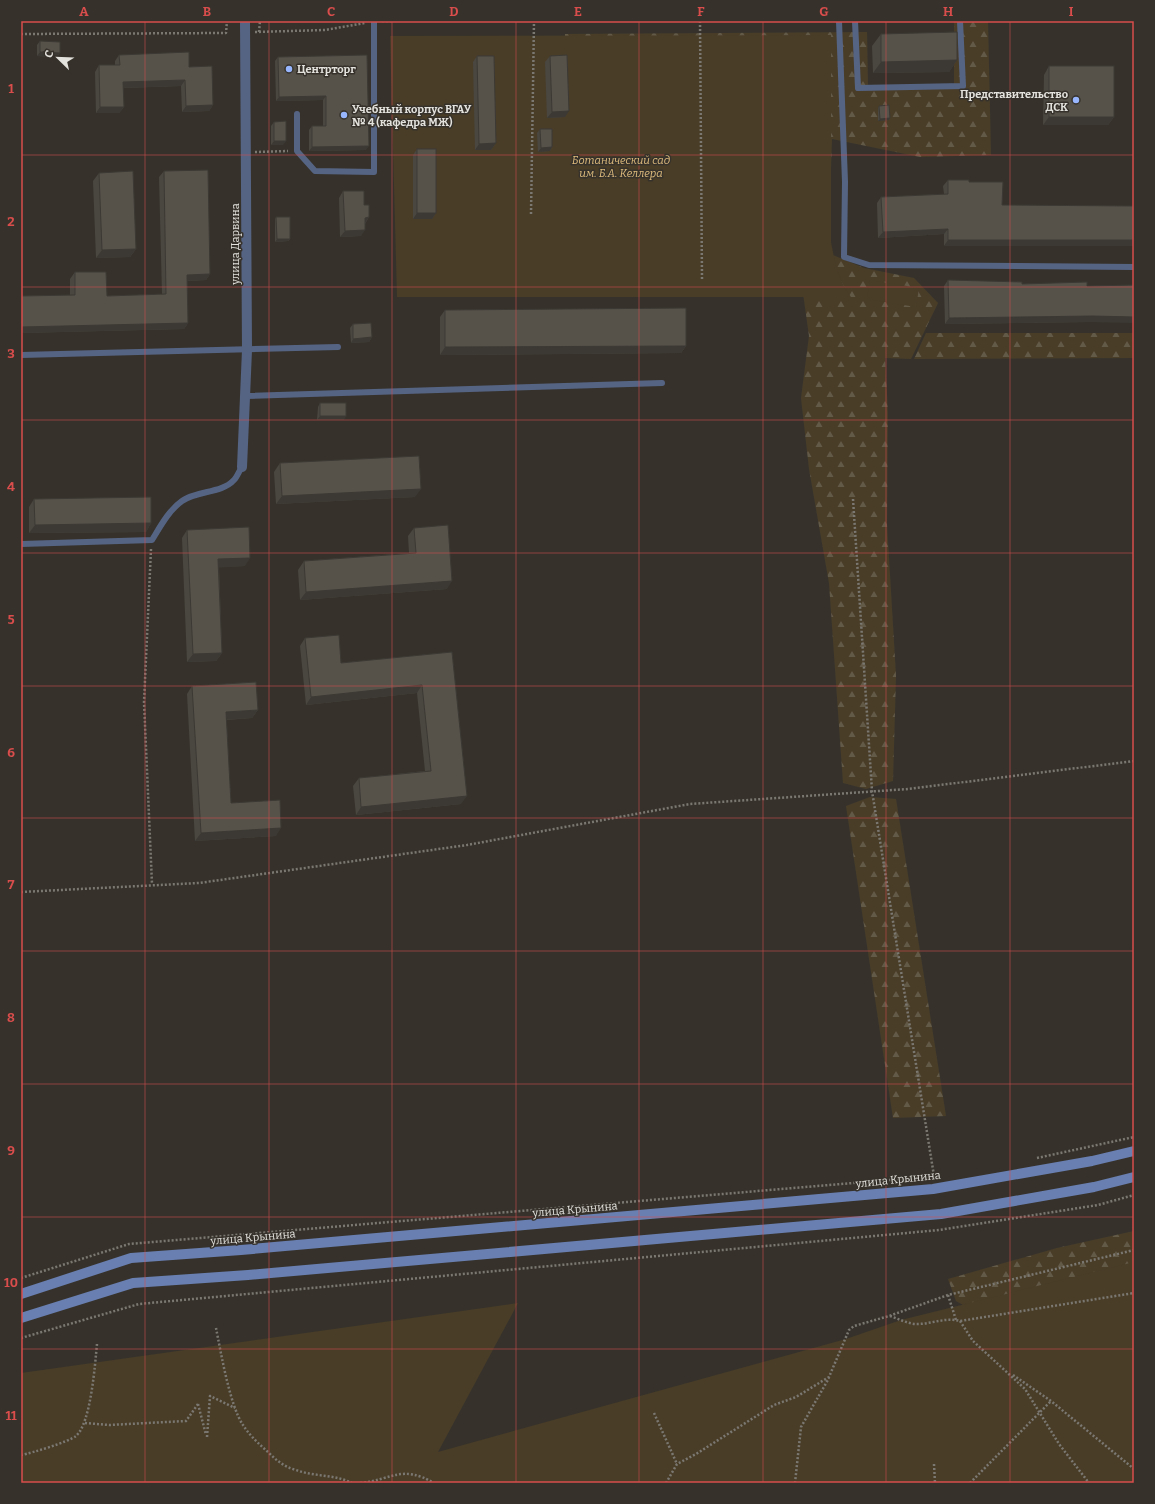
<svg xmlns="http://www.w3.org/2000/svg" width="1155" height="1504" font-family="Bitter,serif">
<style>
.forest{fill:url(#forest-firs)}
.garden{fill:#493d28}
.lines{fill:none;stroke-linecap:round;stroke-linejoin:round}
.path{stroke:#7b7872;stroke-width:2.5;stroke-dasharray:2 2;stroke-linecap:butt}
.lane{stroke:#566484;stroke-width:6}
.street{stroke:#566484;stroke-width:10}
.secondary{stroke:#697fb1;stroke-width:10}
.wall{fill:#4a4740}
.shaded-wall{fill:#3c3934}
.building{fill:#56524a;stroke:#3c3934}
.grid{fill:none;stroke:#d94d4c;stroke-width:1;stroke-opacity:0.55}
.poi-dot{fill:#97b6fd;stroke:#36322b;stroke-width:1.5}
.labels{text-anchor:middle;stroke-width:3;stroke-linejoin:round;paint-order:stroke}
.poi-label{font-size:11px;font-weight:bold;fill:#e4e2dd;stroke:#36322b;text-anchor:start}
.park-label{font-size:11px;font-style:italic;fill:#dfbc7d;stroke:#36322b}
.street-label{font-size:11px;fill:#e4e2dd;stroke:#36322b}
.neatline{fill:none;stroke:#d94d4c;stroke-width:1.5}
.grid-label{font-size:13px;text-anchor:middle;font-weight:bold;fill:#d94d4c}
</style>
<defs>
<pattern id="forest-firs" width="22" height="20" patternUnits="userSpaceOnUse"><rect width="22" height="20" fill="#493d28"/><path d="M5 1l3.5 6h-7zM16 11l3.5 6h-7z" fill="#635947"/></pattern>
</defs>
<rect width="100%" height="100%" fill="#36322b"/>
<g class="forest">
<path d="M988,21L991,155L920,157L832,139L828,253L864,268L914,278L938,303L911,359L885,358L888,413L887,524L896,676L893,781L866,789L843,783L829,583L809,469L801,398L809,336L803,293L564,66L565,34L867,32L868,85L954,86V22Z"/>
<path d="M926,333H1134V358L914,359Z"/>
<path d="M870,797L896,799L946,1116L893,1118L846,806Z"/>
<path d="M1134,1231V1283L984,1317L956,1301L948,1279L1057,1248Z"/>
</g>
<g class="garden">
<path d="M831,35V242C835,263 838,280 851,297H397L390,36Z"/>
<path d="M870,280L919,288L916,307L867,299Z"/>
<path d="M1134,1262V1483H21V1373L518,1303L438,1452L846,1339L901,1320Z"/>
</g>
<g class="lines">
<g class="path">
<path d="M382,21H392"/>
<path d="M700,21L702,280"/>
<path d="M255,32L325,30L365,23"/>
<path d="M259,32L260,21"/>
<path d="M21,34L226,33L227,21"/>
<path d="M255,152L288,151"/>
<path d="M531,214L534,21"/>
<path d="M853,499L872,791L934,1176"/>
<path d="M151,549L144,702L152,884"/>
<path d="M21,892L199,883L467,845L690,804L908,789L1134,761"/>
<path d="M1037,1158L1134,1137"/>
<path d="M21,1278L129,1244L936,1176"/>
<path d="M948,1295L956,1320"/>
<path d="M890,1316C899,1319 908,1324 917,1324C932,1324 945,1317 960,1321L1134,1293"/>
<path d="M960,1321L973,1341L1025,1389L1059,1444L1089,1483"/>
<path d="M216,1328C221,1353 230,1406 243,1425C250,1436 259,1444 268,1452C276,1460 284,1467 296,1470C315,1477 334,1474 352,1483"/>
<path d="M21,1338L139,1304L939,1230L1098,1205L1134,1195"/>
<path d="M1013,1375L1051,1401L1134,1469"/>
<path d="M198,1404L206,1435"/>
<path d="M654,1413L677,1464"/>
<path d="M85,1423L109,1425L186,1421L198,1404"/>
<path d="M207,1437L210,1396L235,1408"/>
<path d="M21,1455C32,1453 68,1442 76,1436C91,1423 95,1364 97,1344"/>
<path d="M934,1464L935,1483"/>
<path d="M360,1483C392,1480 401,1464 434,1483"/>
<path d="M666,1483L677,1464L696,1454L774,1405L796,1397L829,1377L849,1330L854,1326L889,1316L948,1295L1134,1250"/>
<path d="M795,1483L801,1427L829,1378"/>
<path d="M970,1483L1051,1401"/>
</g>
<g class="lane">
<path d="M839,21L845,182L844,257L869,265L1134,267"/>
<path d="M855,21L858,88L963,86L960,21"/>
<path d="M297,114V151L315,171L374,172V21"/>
<path d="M21,355L338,347"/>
<path d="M245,396L662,383"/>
<path d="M21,544L152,540C160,527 169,510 182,501C197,490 221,494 234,480C237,477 239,471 242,467"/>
</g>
<path class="street" d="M242,467L247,350L245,21"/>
<g class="secondary">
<path d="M21,1294L131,1258L241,1250L933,1189L1092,1161L1134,1151"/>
<path d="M21,1318L133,1283L248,1275L941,1214L1094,1187L1134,1177"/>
</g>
</g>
<g class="wall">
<path d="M881,34L957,60L949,72L873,73L872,46Z"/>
<path d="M40,41L60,53L57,57L37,56V45Z"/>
<path d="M119,55L189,67L213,105L209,111L182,112L181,86L123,88L124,107L119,113H96L95,72L99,65H115V61Z"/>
<path d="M367,55L366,150L309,151V130L312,126H323V100L276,101L275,61L278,57Z"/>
<path d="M477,56L496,143L491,150H475L473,62Z"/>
<path d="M550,56L565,117L547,118L545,62Z"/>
<path d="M1049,66L1114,117L1108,125H1043L1044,75Z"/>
<path d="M879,106L890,118L889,120L878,121V108Z"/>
<path d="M274,122L283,145H271V126Z"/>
<path d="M540,129L552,147L550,151L538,152L537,133Z"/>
<path d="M417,149L436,213L432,219H413V155Z"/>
<path d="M164,171L210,274L206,280L187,281L188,323L184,329L21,333V296L70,295V279L75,272L107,296L162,294L159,177Z"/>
<path d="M99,173L136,249L130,257L96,258L93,181Z"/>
<path d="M948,180L969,182H1003L944,246V234L878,238L877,203L881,197L944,194L943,186Z"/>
<path d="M343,191L364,205L369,217L365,224L361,236L340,237L339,198Z"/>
<path d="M276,217L290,239L288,241L275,242V219Z"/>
<path d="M948,280L1022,284L1089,322L945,324L944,286Z"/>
<path d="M445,310L686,346L681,353L440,355V317Z"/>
<path d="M353,324L372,337L369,342L351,343L350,328Z"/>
<path d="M320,403L344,420H317L318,407Z"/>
<path d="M280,463L415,497L276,504L274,472Z"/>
<path d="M34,499L151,523L146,532L29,533V507Z"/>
<path d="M414,528L447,589L300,600L298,570L304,561L409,553L408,536Z"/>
<path d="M187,530L245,566L219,567L222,653L216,661L187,662L182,538Z"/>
<path d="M305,638L341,663L452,652L461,804L356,815L353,786L359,778L425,771L417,693L306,705L300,646Z"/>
<path d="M192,686L258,710L252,718L226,720L231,803L276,836L195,841L187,694Z"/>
</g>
<g class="shaded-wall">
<path d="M40,52L60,53L57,57L37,56Z"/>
<path d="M957,60L949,72L873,73L881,62Z"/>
<path d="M185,80L181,86L119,88L123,82Z"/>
<path d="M326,96L323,100L276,101L279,97Z"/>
<path d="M213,105L209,111L182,112L186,106Z"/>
<path d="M100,107H124L119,113H96Z"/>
<path d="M569,111L565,117L547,118L552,112Z"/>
<path d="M1049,117H1114L1108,125H1043Z"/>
<path d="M890,118L889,120L878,121L880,119Z"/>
<path d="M274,141H286L283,145H271Z"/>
<path d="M496,143L491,150H475L479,144Z"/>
<path d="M369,146L366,150L309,151L312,147Z"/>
<path d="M552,147L550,151L538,152L541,148Z"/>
<path d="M417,213H436L432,219H413Z"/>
<path d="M369,217L365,223L360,224L365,218Z"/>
<path d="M948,229L944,234L878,238L883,232Z"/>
<path d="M365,230L361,236L340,237L345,231Z"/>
<path d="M277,239H290L288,241L275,242Z"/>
<path d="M948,240H1134V246H944Z"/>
<path d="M136,249L130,257L96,258L102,250Z"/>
<path d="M210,274L206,280L183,281L187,275Z"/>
<path d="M1093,316L1134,317V323L1089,322L945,324L949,318Z"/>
<path d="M188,323L184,329L21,333V327Z"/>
<path d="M372,337L369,342L351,343L353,339Z"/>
<path d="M686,346L681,353L440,355L445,347Z"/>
<path d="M320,416H346L344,420H317Z"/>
<path d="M421,489L415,497L276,504L282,496Z"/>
<path d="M151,523L146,532L29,533L35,525Z"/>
<path d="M250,558L245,566L213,568L218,559Z"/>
<path d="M452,581L447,589L300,600L306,592Z"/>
<path d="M222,653L216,661L187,662L193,654Z"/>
<path d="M422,685L417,693L306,705L311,697Z"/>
<path d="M258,710L252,718L220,720L226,712Z"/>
<path d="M467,796L461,804L356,815L361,807Z"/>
<path d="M281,828L276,836L195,841L201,833Z"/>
</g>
<g class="building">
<path d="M957,32V60L881,62V34Z"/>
<path d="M40,41L60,42V53L40,52Z"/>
<path d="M189,52V67L212,66L213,105L186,106L185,80L123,82L124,107H100L99,65H120L119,55Z"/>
<path d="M367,55L369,146L312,147V126H326V96L279,97L278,57Z"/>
<path d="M567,55L569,111L552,112L550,56Z"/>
<path d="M477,56H494L496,143L479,144Z"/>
<rect x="1049" y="66" width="65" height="51"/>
<path d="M889,105L890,118L880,119L879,106Z"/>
<path d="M286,121V141H274V122Z"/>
<path d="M540,129H552V147L541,148Z"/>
<rect x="417" y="149" width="19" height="64"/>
<path d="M208,170L210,274L187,275L188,323L21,327V296L75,295V272H106L107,296L166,294L164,171Z"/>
<path d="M133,171L136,249L102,250L99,173Z"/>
<path d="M948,180H969V182H1003L1002,205L1134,206V240H948V229L883,232L881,197L948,194Z"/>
<path d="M343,191H364V205H369V217L365,218V230L345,231Z"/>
<path d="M276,217H290V239H277Z"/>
<path d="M948,280L1022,282V284L1087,282V286L1134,285V317L1093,316L949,318Z"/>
<path d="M686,308V346L445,347V310Z"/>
<path d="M371,323L372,337L353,339V324Z"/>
<rect x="320" y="403" width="26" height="13"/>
<path d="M419,456L421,489L282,496L280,463Z"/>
<path d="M151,497V523L35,525L34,499Z"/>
<path d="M448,525L452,581L306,592L304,561L416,553L414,528Z"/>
<path d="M249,527L250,558L218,559L222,653L193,654L187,530Z"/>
<path d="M339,635L341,663L452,652L467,796L361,807L359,778L431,771L422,685L311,697L305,638Z"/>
<path d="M256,682L258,710L226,712L231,803L280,800L281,828L201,833L192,686Z"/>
</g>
<path class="grid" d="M145,21V1483M269,21V1483M392,21V1483M516,21V1483M639,21V1483M763,21V1483M886,21V1483M1010,21V1483M21,155H1134M21,287H1134M21,420H1134M21,553H1134M21,686H1134M21,818H1134M21,951H1134M21,1084H1134M21,1217H1134M21,1349H1134"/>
<g class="poi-dot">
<circle cx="289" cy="69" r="4"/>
<circle cx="1076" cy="100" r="4"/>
<circle cx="344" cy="115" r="4"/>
</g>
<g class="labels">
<g class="poi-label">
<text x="297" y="73">Центрторг</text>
<text x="1068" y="98" text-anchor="end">Представительство<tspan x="1068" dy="13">ДСК</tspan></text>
<text x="352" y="113">Учебный корпус ВГАУ<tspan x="352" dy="13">№ 4 (кафедра МЖ)</tspan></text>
</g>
<g class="park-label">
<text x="621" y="164">Ботанический сад<tspan x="621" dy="13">им. Б.А. Келлера</tspan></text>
</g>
<g class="street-label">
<text transform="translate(235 244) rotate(-90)" y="4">улица Дарвина</text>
<text transform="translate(898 1179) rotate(-6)" y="4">улица Крынина</text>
<text transform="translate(575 1209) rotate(-5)" y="4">улица Крынина</text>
<text transform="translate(253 1237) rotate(-5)" y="4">улица Крынина</text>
</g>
</g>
<rect width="1155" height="1504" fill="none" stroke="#36322b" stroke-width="44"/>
<g transform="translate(58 58) rotate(293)" stroke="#36322b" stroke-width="3" paint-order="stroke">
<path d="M0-3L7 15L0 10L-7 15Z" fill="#e4e2dd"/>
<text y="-6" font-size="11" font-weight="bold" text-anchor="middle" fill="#e4e2dd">С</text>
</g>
<rect x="22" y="22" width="1111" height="1460" class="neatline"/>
<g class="grid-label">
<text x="84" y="16">A</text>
<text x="207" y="16">B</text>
<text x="331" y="16">C</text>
<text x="454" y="16">D</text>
<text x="578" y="16">E</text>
<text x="701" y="16">F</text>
<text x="824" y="16">G</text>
<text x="948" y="16">H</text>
<text x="1071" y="16">I</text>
<text x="11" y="93">1</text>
<text x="11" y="226">2</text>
<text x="11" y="358">3</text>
<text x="11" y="491">4</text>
<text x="11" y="624">5</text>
<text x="11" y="757">6</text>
<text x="11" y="889">7</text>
<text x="11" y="1022">8</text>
<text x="11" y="1155">9</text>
<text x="11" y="1287">10</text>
<text x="11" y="1420">11</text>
</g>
</svg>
